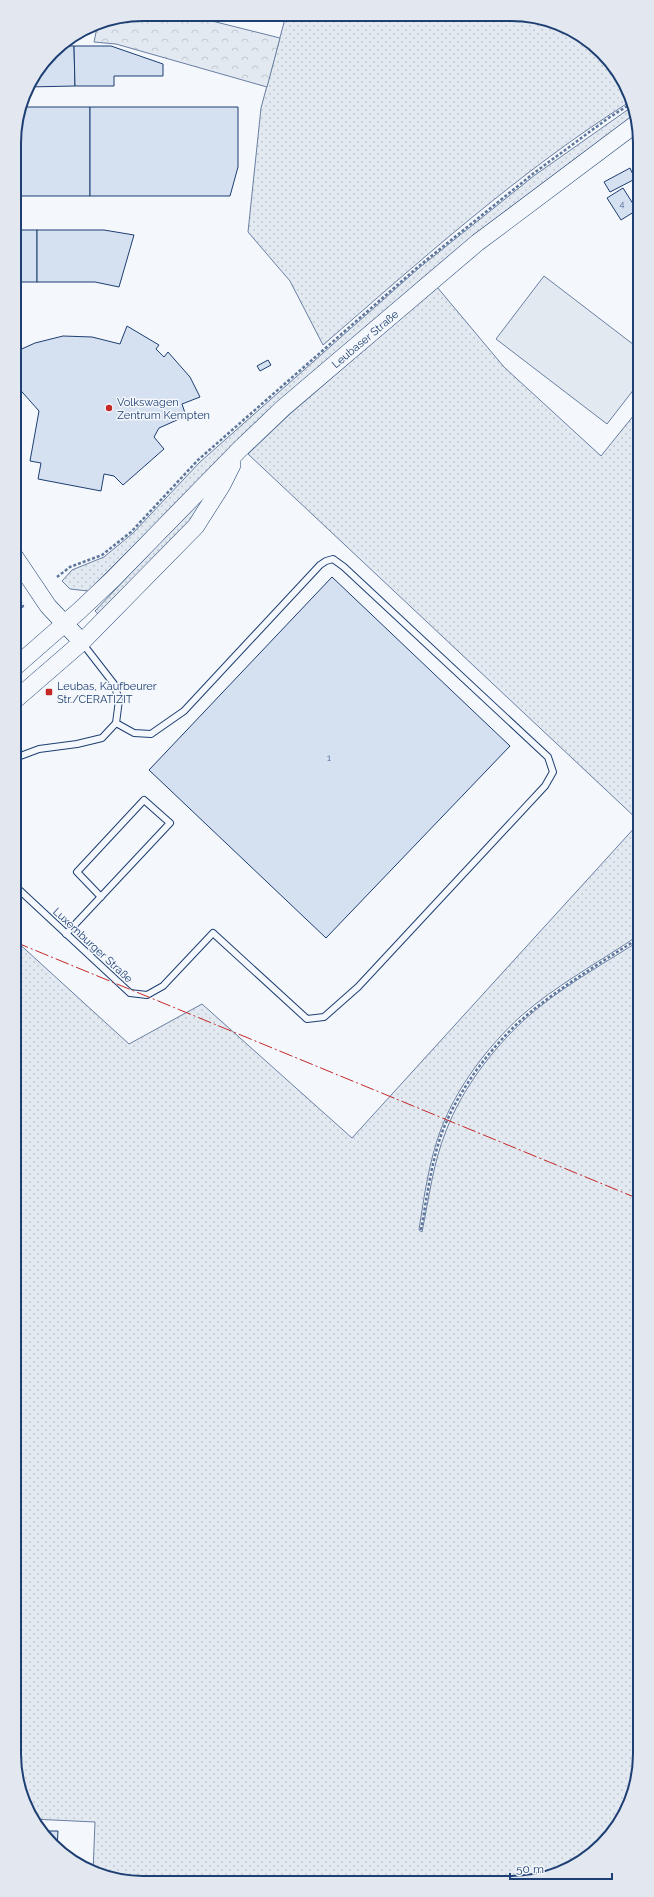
<svg xmlns="http://www.w3.org/2000/svg" width="654" height="1897" font-family="Raleway,sans-serif">
<style>
.grass{fill:url(#grass-dots);stroke:#687fa3}
.park{fill:url(#park-crowns);stroke:#687fa3}
.pitch{fill:#e3e9f0;stroke:#687fa3}
.building{fill:#d5e0f0;stroke:#1d3f73}
.lines{fill:none;stroke-linecap:round;stroke-linejoin:round}
.lane-casing{stroke:#1d3f73;stroke-width:8}
.secondary-casing{stroke:#1d3f73;stroke-width:18}
.path{stroke:#5e769c;stroke-width:2.5;stroke-dasharray:3 2;stroke-linecap:butt}
.lane{stroke:#f4f7fb;stroke-width:6}
.secondary{stroke:#f4f7fb;stroke-width:17}
.power{stroke:#c62828;stroke-width:1;stroke-dasharray:14 3 2 3;stroke-linecap:butt}
.poi-dot{fill:#c62828;stroke:#f4f7fb;stroke-width:1.5}
.labels{text-anchor:middle;stroke-width:3;stroke-linejoin:round;paint-order:stroke}
.number-label{font-size:9px;fill:#4b6792}
.street-label{font-size:11px;fill:#1d3f73;stroke:#f4f7fb}
.poi-label{font-size:11px;fill:#1d3f73;stroke:#f4f7fb;text-anchor:start}
.rim{fill:none;stroke:#1d3f73;stroke-width:2}
</style>
<defs>
<pattern id="grass-dots" width="8" height="8" patternUnits="userSpaceOnUse"><rect width="8" height="8" fill="#e3e9f0"/><path d="M2 2h.1M6 6h.1" fill="none" stroke="#c2c9d1" stroke-width="1.8" stroke-linecap="round"/></pattern>
<pattern id="park-crowns" width="20" height="18" patternUnits="userSpaceOnUse"><rect width="20" height="18" fill="#e3e9f0"/><path d="M2 6a3 3 0 1 1 6 0M12 15a3 3 0 1 1 6 0" fill="none" stroke="#c2c9d1"/></pattern>
</defs>
<rect width="100%" height="100%" fill="#f4f7fb"/>
<g class="grass">
<path d="M286,15L536,17L575,31L602,52L623,79L631,101C521,170 420,261 323,345L290,281L248,232L261,108Z"/>
<path d="M633,106L636,115L575,159L472,238L231,448L88,591L70,589L62,581L72,570L104,557L133,533L200,462L419,268L535,175Z"/>
<path d="M437,287L504,367L601,456L638,410V820L248,454L290,414Z"/>
<path d="M210,490L194,523L101,617L95,611Z"/>
<path d="M638,824L639,935C601,961 555,986 521,1016C488,1046 457,1087 441,1129C429,1161 424,1197 419,1230L422,1232C429,1198 433,1163 446,1131C462,1089 491,1051 524,1020C558,989 600,966 639,941L640,1762L630,1803L608,1839L575,1866L536,1880L118,1881L93,1872L95,1822L32,1819L17,1779L15,940L129,1044L202,1004L352,1138Z"/>
</g>
<path class="park" d="M143,14H184L280,38L267,87L116,44L94,42L98,23Z"/>
<path class="pitch" d="M544,276L638,348V384L607,424L496,339Z"/>
<g class="building">
<path d="M59,46H74L75,86L27,87Z"/>
<path d="M74,46H111L163,64V76H114V86H75Z"/>
<path d="M22,107H90V196H14V135Z"/>
<path d="M90,107H238V167L230,196H90Z"/>
<path d="M630,168L635,179L610,192L604,182Z"/>
<path d="M623,188L637,210L621,220L607,198Z"/>
<rect x="14" y="230" width="23" height="52"/>
<path d="M37,230H104L134,235L119,287L95,282H37Z"/>
<path d="M127,326L159,345L156,349L164,357L168,352L190,377L200,397L182,404L186,416L159,428L154,437L164,449L123,485L114,476L104,474L101,491L38,479L41,463L30,461L39,411L15,384V352L35,343L63,336L92,337L120,344Z"/>
<path d="M268,360L271,365L260,371L257,366Z"/>
<path d="M332,577L510,746L326,938L149,770Z"/>
<path d="M41,1831H58L57,1849L52,1845Z"/>
</g>
<g class="lines">
<defs>
<g id="lane">
<path d="M15,758L39,749L77,744L102,738L116,723L119,700L114,684L83,644"/>
<path d="M15,886L130,993L147,995L163,986L213,933L307,1019L324,1017L358,987L545,786L553,772L548,757L344,567L333,559L326,561L320,565L184,711L151,734L134,733L116,723"/>
<path d="M66,934L170,823L144,800L77,872L101,897"/>
</g>
<g id="secondary">
<path d="M15,557L48,606L82,642"/>
<path d="M15,667L79,611L113,579L240,449L283,408L477,243L637,123"/>
<path d="M15,700L82,642L196,526L222,485L232,465"/>
</g>
</defs>
<use href="#lane" class="lane-casing"/>
<use href="#secondary" class="secondary-casing"/>
<g class="path">
<path d="M57,577L70,567L102,555L131,532L198,460L419,266L534,173L607,119L632,103"/>
<path d="M15,592L23,606L15,616"/>
<path d="M421,1230C427,1197 431,1162 443,1130C461,1084 499,1036 538,1006C570,981 605,960 639,938"/>
</g>
<use href="#lane" class="lane"/>
<use href="#secondary" class="secondary"/>
<path class="power" d="M15,942L639,1199"/>
</g>
<g class="poi-dot">
<circle cx="109" cy="408" r="4"/>
<rect x="45" y="688" width="8" height="8" rx="2"/>
</g>
<g class="labels">
<g class="number-label">
<text x="622" y="207">4</text>
<text x="329" y="761">1</text>
</g>
<g class="street-label">
<text transform="translate(365 339) rotate(-40)" y="4">Leubaser Straße</text>
<text transform="translate(93 945) rotate(43)" y="4">Luxemburger Straße</text>
</g>
<g class="poi-label">
<text x="117" y="406">Volkswagen<tspan x="117" dy="13">Zentrum Kempten</tspan></text>
<text x="57" y="690">Leubas, Kaufbeurer<tspan x="57" dy="13">Str./CERATIZIT</tspan></text>
</g>
</g>
<path d="M0 0H654V1897H0ZM143 21H511A122 122 0 0 1 633 143V1754A122 122 0 0 1 511 1876H143A122 122 0 0 1 21 1754V143A122 122 0 0 1 143 21Z" fill="#e3e8f0" fill-rule="evenodd"/>
<path class="rim" d="M143 21H511A122 122 0 0 1 633 143V1754A122 122 0 0 1 511 1876H143A122 122 0 0 1 21 1754V143A122 122 0 0 1 143 21Z"/>
<path d="M510 1873v6h102v-6" fill="none" stroke="#1d3f73" stroke-width="2"/>
<text x="516" y="1873" font-size="12" fill="#1d3f73" stroke="#f4f7fb" stroke-width="3" paint-order="stroke">50 m</text>
</svg>
